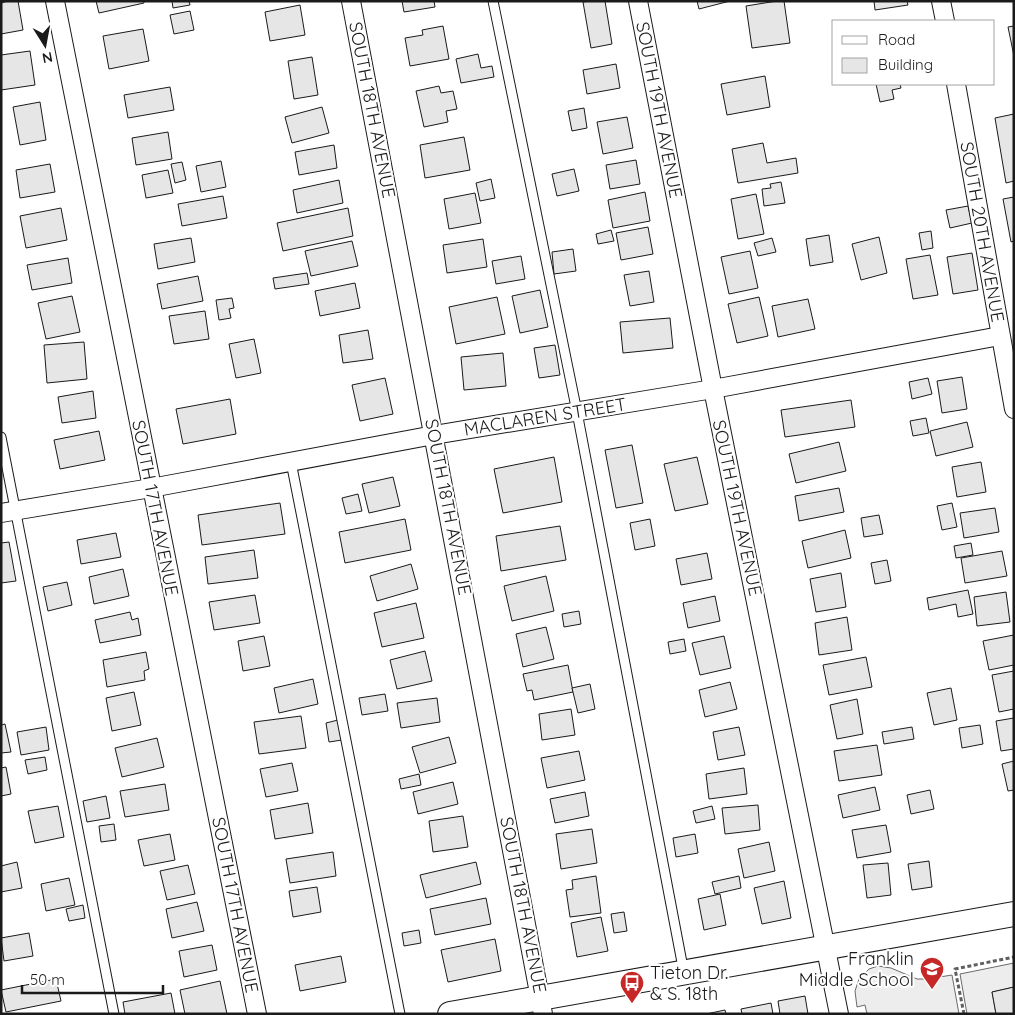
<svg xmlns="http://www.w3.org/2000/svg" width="1015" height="1015" font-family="Quicksand,sans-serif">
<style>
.built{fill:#ededed;stroke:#6a6a6a}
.building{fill:#e6e6e6;stroke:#1a1a1a}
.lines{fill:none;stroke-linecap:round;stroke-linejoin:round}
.service-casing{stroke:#1a1a1a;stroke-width:11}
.minor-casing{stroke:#1a1a1a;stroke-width:20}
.secondary-casing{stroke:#1a1a1a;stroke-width:26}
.path{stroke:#5f5f5f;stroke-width:3;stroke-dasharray:4 2.5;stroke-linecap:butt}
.service{stroke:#fff;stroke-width:9}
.minor{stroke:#fff;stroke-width:18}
.secondary{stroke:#fff;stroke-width:24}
.labels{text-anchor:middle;stroke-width:4;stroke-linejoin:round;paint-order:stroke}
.street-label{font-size:18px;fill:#1a1a1a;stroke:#fff}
.poi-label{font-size:18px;fill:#1a1a1a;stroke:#fff;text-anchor:end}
</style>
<rect width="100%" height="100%" fill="#fff"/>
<g class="built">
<path d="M1014,963V987L992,992L996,1014H967L960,974Z"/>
<path d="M878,966L891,968L917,979H927L952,975L959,1014H867L865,1005L857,1007L855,991L859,979L869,969Z"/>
</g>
<g class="building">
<path d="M8,1H18L23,30L1,34V3Z"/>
<path d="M96,1H144V3L99,13Z"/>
<path d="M172,1H189L190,5L173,8Z"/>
<path d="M402,1H434L435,7L404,12Z"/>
<path d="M590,1H605L612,44L591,48L583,2Z"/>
<path d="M697,1H730L699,9Z"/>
<path d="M777,1H784L790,43L752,48L746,6Z"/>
<path d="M874,1H907L908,5L875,10Z"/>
<path d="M300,5L305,35L270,41L265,12Z"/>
<path d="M190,11L194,30L174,34L170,15Z"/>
<path d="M443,26L449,59L410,66L405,38L423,35L422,30Z"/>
<path d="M1014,26V56L1008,27Z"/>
<path d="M143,29L149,61L109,69L103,36Z"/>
<path d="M30,51L35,85L1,90V55Z"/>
<path d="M478,54L481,68L492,66L494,77L461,83L456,59Z"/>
<path d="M312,57L318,95L294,99L288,61Z"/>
<path d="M616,64L620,88L587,94L583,70Z"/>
<path d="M765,76L770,107L727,115L721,84Z"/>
<path d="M876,84H900L901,88L892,90L894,99L880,102Z"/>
<path d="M439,86L441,93L453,91L457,109L446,111L448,122L424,127L416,91Z"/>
<path d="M170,87L174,110L128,118L124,95Z"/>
<path d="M40,102L46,140L20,145L13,107Z"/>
<path d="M322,107L329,133L292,143L285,117Z"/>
<path d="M584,108L587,128L572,131L568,111Z"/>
<path d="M1014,114V181L1006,183L995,118Z"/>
<path d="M627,117L633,148L603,154L597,122Z"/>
<path d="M168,132L172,159L136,165L132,138Z"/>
<path d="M464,137L470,170L425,178L420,145Z"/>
<path d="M763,143L767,163L796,158L798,173L738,183L732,149Z"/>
<path d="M334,145L337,168L299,175L295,152Z"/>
<path d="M636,160L640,184L610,189L606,165Z"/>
<path d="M221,161L226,187L201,192L196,166Z"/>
<path d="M182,162L186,180L175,183L171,164Z"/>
<path d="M50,164L55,192L20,198L16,170Z"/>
<path d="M574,169L579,191L557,196L552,174Z"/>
<path d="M168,170L173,193L146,198L142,175Z"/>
<path d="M491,179L495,198L480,201L476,183Z"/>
<path d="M339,180L343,203L297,213L293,190Z"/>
<path d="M781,182L785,203L764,206L762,189L771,188L770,184Z"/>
<path d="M645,192L650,221L613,228L608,200Z"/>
<path d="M475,193L481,223L449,229L444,199Z"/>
<path d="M756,194L764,234L738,239L731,199Z"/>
<path d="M223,196L227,218L182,226L178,204Z"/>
<path d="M1014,197V241L1011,242L1003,199Z"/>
<path d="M968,206L972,223L950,228L946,210Z"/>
<path d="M61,208L67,240L26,248L20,216Z"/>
<path d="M348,208L353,236L283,251L277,223Z"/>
<path d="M648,227L653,254L621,260L616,233Z"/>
<path d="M611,230L614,241L598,244L596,234Z"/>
<path d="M931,231L933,248L922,250L919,233Z"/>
<path d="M829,235L833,262L810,266L806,239Z"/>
<path d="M879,237L887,273L861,280L852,244Z"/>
<path d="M191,238L195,262L158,269L154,244Z"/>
<path d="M772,238L776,252L758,256L754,243Z"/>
<path d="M483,239L487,267L447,273L443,245Z"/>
<path d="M352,241L358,266L311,276L305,251Z"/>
<path d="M573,249L576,271L554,274L552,252Z"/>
<path d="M750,251L758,288L729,294L721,257Z"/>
<path d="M972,253L978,290L953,294L947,257Z"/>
<path d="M930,255L938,295L913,299L906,259Z"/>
<path d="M521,256L525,279L496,284L492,261Z"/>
<path d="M68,258L72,283L32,290L27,265Z"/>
<path d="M649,271L654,302L630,306L624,275Z"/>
<path d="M307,273L309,284L275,289L273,278Z"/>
<path d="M198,276L203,301L162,309L157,284Z"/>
<path d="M355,283L360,308L320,316L315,291Z"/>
<path d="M540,290L548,327L520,333L512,296Z"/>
<path d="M72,296L80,332L46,339L38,303Z"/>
<path d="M497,297L505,334L456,344L449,307Z"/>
<path d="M759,297L768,336L737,343L728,304Z"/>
<path d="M232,298L234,308L229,309L231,318L219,320L216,300Z"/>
<path d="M808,299L815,329L778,337L772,306Z"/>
<path d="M205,311L209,339L174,344L169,316Z"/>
<path d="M670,318L673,348L623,353L620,322Z"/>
<path d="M368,330L373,359L343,363L339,335Z"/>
<path d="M254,339L261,373L236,378L229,344Z"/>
<path d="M84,342L87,379L47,383L44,345Z"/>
<path d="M555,345L560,375L539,378L534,348Z"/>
<path d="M503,353L506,386L464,390L461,357Z"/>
<path d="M962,377L967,409L942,413L937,381Z"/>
<path d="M385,378L393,414L360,421L352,385Z"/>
<path d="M928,378L932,394L912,399L909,382Z"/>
<path d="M93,391L96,418L62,423L58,397Z"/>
<path d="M230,399L236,434L183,444L176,409Z"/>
<path d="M851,400L855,427L785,437L781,410Z"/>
<path d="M926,418L929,433L913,436L910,421Z"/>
<path d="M967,422L973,447L936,456L930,431Z"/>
<path d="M99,431L105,460L60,469L54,440Z"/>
<path d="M839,442L846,471L796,483L789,454Z"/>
<path d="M632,445L643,503L616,508L605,450Z"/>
<path d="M554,457L562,502L503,513L494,469Z"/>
<path d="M697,457L708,504L675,511L664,464Z"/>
<path d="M981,462L986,492L957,497L952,467Z"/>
<path d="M393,477L400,506L369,513L362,484Z"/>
<path d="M839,488L844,512L799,521L795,496Z"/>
<path d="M358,494L362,511L346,514L342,498Z"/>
<path d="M280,503L285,534L202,545L198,515Z"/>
<path d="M952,503L957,527L942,530L937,506Z"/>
<path d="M995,508L999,532L964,538L960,513Z"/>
<path d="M879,515L883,534L864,537L861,518Z"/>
<path d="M405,519L411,550L345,563L339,532Z"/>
<path d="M650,519L655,546L635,550L630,523Z"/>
<path d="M560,526L566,560L501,571L496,536Z"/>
<path d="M845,530L851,558L808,568L802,541Z"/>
<path d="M116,533L121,557L81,564L77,540Z"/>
<path d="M9,542L16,581L1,583V543Z"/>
<path d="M971,543L973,555L956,558L954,546Z"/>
<path d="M254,550L258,578L208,584L205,557Z"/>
<path d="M1002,551L1007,576L965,583L961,558Z"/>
<path d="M707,553L712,579L681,585L676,559Z"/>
<path d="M887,560L891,581L875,584L871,563Z"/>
<path d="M411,564L418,589L377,601L370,576Z"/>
<path d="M123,569L129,596L94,604L89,577Z"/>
<path d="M841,573L846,607L816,612L810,579Z"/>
<path d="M546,576L554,611L512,621L504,586Z"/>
<path d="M67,582L72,605L48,611L43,587Z"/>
<path d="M968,590L973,614L958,617L956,604L929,610L927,598Z"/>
<path d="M1006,592L1010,622L977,626L974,597Z"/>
<path d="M255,595L260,623L214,630L209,602Z"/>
<path d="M715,596L720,621L688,628L683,603Z"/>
<path d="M416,603L424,638L382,647L374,613Z"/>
<path d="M579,611L581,624L564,627L562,614Z"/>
<path d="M130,612L132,620L138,618L141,635L100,643L95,620Z"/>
<path d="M847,617L852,650L819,655L815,623Z"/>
<path d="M546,627L554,659L523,667L516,634Z"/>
<path d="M1014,635V665L989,670L983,641Z"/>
<path d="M264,636L270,666L243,671L238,641Z"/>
<path d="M724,636L731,668L700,675L692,643Z"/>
<path d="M684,639L686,651L670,654L668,642Z"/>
<path d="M425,651L432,681L397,689L390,660Z"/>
<path d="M146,652L149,669L144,671L145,680L107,687L103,660Z"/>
<path d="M866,657L872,687L829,695L823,665Z"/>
<path d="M568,665L573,692L534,700L532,690L527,691L523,674Z"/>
<path d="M1014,671V709L999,712L992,675Z"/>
<path d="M313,679L318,704L279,713L274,688Z"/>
<path d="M730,682L737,709L705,717L699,690Z"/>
<path d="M590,684L595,709L578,713L572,688Z"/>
<path d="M951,688L957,720L934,725L927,693Z"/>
<path d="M134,692L141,725L112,731L106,698Z"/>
<path d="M385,694L388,711L362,715L359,698Z"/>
<path d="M437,698L440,722L401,728L397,703Z"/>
<path d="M857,699L863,734L837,739L830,705Z"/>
<path d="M571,709L575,735L542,740L539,714Z"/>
<path d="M301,716L306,748L259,754L254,722Z"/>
<path d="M1014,718V749L1001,751L996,721Z"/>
<path d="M338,720L342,740L329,742L326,723Z"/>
<path d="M5,724L11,752L1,753V725Z"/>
<path d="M980,725L983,744L962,748L959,728Z"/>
<path d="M46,727L49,750L21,755L17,732Z"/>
<path d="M739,727L745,755L718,760L713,732Z"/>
<path d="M912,727L914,739L884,744L882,732Z"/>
<path d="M449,737L456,763L420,773L412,747Z"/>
<path d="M157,738L164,767L122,777L115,748Z"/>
<path d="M877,745L882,775L839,781L834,751Z"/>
<path d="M579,751L585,780L547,788L541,758Z"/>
<path d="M45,757L47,770L28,774L25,760Z"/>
<path d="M1014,761V790L1008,791L1002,764Z"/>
<path d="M292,763L298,791L266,797L260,769Z"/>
<path d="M6,767L11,794L1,796V768Z"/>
<path d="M744,768L747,794L709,799L706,774Z"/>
<path d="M419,774L421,785L401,789L399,779Z"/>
<path d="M453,782L458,804L418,814L413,792Z"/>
<path d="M165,784L169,810L125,817L120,791Z"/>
<path d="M875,787L880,810L843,818L838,795Z"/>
<path d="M930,790L934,809L911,814L907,795Z"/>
<path d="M585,792L589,816L555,823L550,799Z"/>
<path d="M106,796L110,818L87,822L83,801Z"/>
<path d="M308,803L313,833L275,839L270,810Z"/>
<path d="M758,805L760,830L725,834L722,808Z"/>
<path d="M58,806L64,837L35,843L28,811Z"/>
<path d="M712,806L715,819L696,823L693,811Z"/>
<path d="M463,816L468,847L433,852L429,821Z"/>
<path d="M114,824L116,840L101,842L99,826Z"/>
<path d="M886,825L891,852L857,858L852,830Z"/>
<path d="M592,829L597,863L561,869L556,834Z"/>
<path d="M170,834L175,860L144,866L138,840Z"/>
<path d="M695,834L698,853L676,857L673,838Z"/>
<path d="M769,842L775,871L744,878L738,849Z"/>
<path d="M333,852L336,876L290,883L286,859Z"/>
<path d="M929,861L932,887L912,890L908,864Z"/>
<path d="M17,862L22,888L1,892V866Z"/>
<path d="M476,862L481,884L426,898L420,875Z"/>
<path d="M888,863L891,895L867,898L863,865Z"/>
<path d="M188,865L195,894L167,900L160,871Z"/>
<path d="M596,876L601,913L570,917L566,890L573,889L572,880Z"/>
<path d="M739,876L741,888L715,894L712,882Z"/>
<path d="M69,878L75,905L46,911L41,884Z"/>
<path d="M784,881L791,918L762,924L754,888Z"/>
<path d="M317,887L321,912L293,917L289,891Z"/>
<path d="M720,894L726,925L704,930L698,899Z"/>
<path d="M486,898L491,924L435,935L430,909Z"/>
<path d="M197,902L204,931L172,938L166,909Z"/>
<path d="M83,905L85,918L69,921L66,909Z"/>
<path d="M624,912L627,931L614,933L611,914Z"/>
<path d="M601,917L608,951L577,957L571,923Z"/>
<path d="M419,930L421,943L404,946L402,933Z"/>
<path d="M29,933L33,956L4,961L1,938Z"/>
<path d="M495,939L501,971L448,982L441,950Z"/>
<path d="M212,945L217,970L184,977L179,951Z"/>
<path d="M341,956L346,982L300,991L295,965Z"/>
<path d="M56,979L61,1001L6,1012L1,990Z"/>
<path d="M220,981L227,1014H185L180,990Z"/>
<path d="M1014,987V1014H996L992,992Z"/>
<path d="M171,993L175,1014H125L123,1002Z"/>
<path d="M805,996L808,1014H780L778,1001Z"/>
<path d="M771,1003L773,1014H742L741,1009Z"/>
<path d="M725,1010L726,1014H706Z"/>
</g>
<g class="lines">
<defs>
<g id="service">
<path d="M493,1L577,412L684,973"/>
<path d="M1,437L114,1014"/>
<path d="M291,462L400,1014"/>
</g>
<g id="minor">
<path d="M55,1L257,1014"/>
<path d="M351,1L543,1014"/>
<path d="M638,1L713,389L839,1014"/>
<path d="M941,1L945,21"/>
<path d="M956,84L1014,409"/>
<path d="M1,513L151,488L434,435L713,389L1000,336"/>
</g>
<path id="secondary" d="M450,1014L1014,914"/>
</defs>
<use href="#service" class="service-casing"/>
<use href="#minor" class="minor-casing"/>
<use href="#secondary" class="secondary-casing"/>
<path class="path" d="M964,1014L955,969L1014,957"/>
<use href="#service" class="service"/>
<use href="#minor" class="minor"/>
<use href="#secondary" class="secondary"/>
</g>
<defs>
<symbol id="school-pin" viewBox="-11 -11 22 30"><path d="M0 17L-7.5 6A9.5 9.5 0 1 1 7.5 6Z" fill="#c62828" stroke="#fff"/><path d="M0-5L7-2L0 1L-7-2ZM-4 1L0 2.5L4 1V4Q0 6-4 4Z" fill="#fff"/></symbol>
<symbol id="bus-pin" viewBox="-11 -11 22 30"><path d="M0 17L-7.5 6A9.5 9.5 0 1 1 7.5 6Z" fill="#c62828" stroke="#fff"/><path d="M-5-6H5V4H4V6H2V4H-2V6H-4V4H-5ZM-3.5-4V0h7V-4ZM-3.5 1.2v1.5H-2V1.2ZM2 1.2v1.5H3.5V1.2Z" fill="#fff"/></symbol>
</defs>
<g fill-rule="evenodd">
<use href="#school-pin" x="918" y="955" width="28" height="38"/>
<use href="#bus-pin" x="618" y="969" width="28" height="38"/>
</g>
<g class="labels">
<g class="street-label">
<text transform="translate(372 110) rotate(79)" y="6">SOUTH 18TH AVENUE</text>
<text transform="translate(659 110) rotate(79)" y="6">SOUTH 19TH AVENUE</text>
<text transform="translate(982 232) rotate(80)" y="6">SOUTH 20TH AVENUE</text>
<text transform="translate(545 417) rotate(-9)" y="6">MACLAREN STREET</text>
<text transform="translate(448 507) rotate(79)" y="6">SOUTH 18TH AVENUE</text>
<text transform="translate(155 508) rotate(79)" y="6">SOUTH 17TH AVENUE</text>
<text transform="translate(737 508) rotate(78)" y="6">SOUTH 19TH AVENUE</text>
<text transform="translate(235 905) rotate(79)" y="6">SOUTH 17TH AVENUE</text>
<text transform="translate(523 905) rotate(79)" y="6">SOUTH 18TH AVENUE</text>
</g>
<g class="poi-label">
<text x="914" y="965">Franklin<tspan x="914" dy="21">Middle School</tspan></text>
<text x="650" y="979" text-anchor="start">Tieton Dr.<tspan x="650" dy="21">&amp; S. 18th</tspan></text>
</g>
</g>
<rect width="1015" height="1015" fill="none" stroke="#1a1a1a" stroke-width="5"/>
<rect x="832" y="20" width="162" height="65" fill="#ffffff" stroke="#a3a3a3"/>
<rect x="842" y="36" width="25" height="8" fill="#ffffff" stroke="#a3a3a3"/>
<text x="878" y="45" font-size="15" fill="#1a1a1a">Road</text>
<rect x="842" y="58" width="25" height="15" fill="#e6e6e6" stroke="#a3a3a3"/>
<text x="878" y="70" font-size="15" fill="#1a1a1a">Building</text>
<g transform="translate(45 45) rotate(169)" stroke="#ffffff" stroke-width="4" paint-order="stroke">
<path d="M0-4L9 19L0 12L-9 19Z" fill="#1a1a1a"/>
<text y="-8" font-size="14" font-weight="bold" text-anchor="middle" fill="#1a1a1a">N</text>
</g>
<path d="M22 985v8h141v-8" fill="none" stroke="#1a1a1a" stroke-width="2.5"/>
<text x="30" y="985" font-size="15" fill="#1a1a1a" stroke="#ffffff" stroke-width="4" paint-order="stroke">50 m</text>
</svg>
